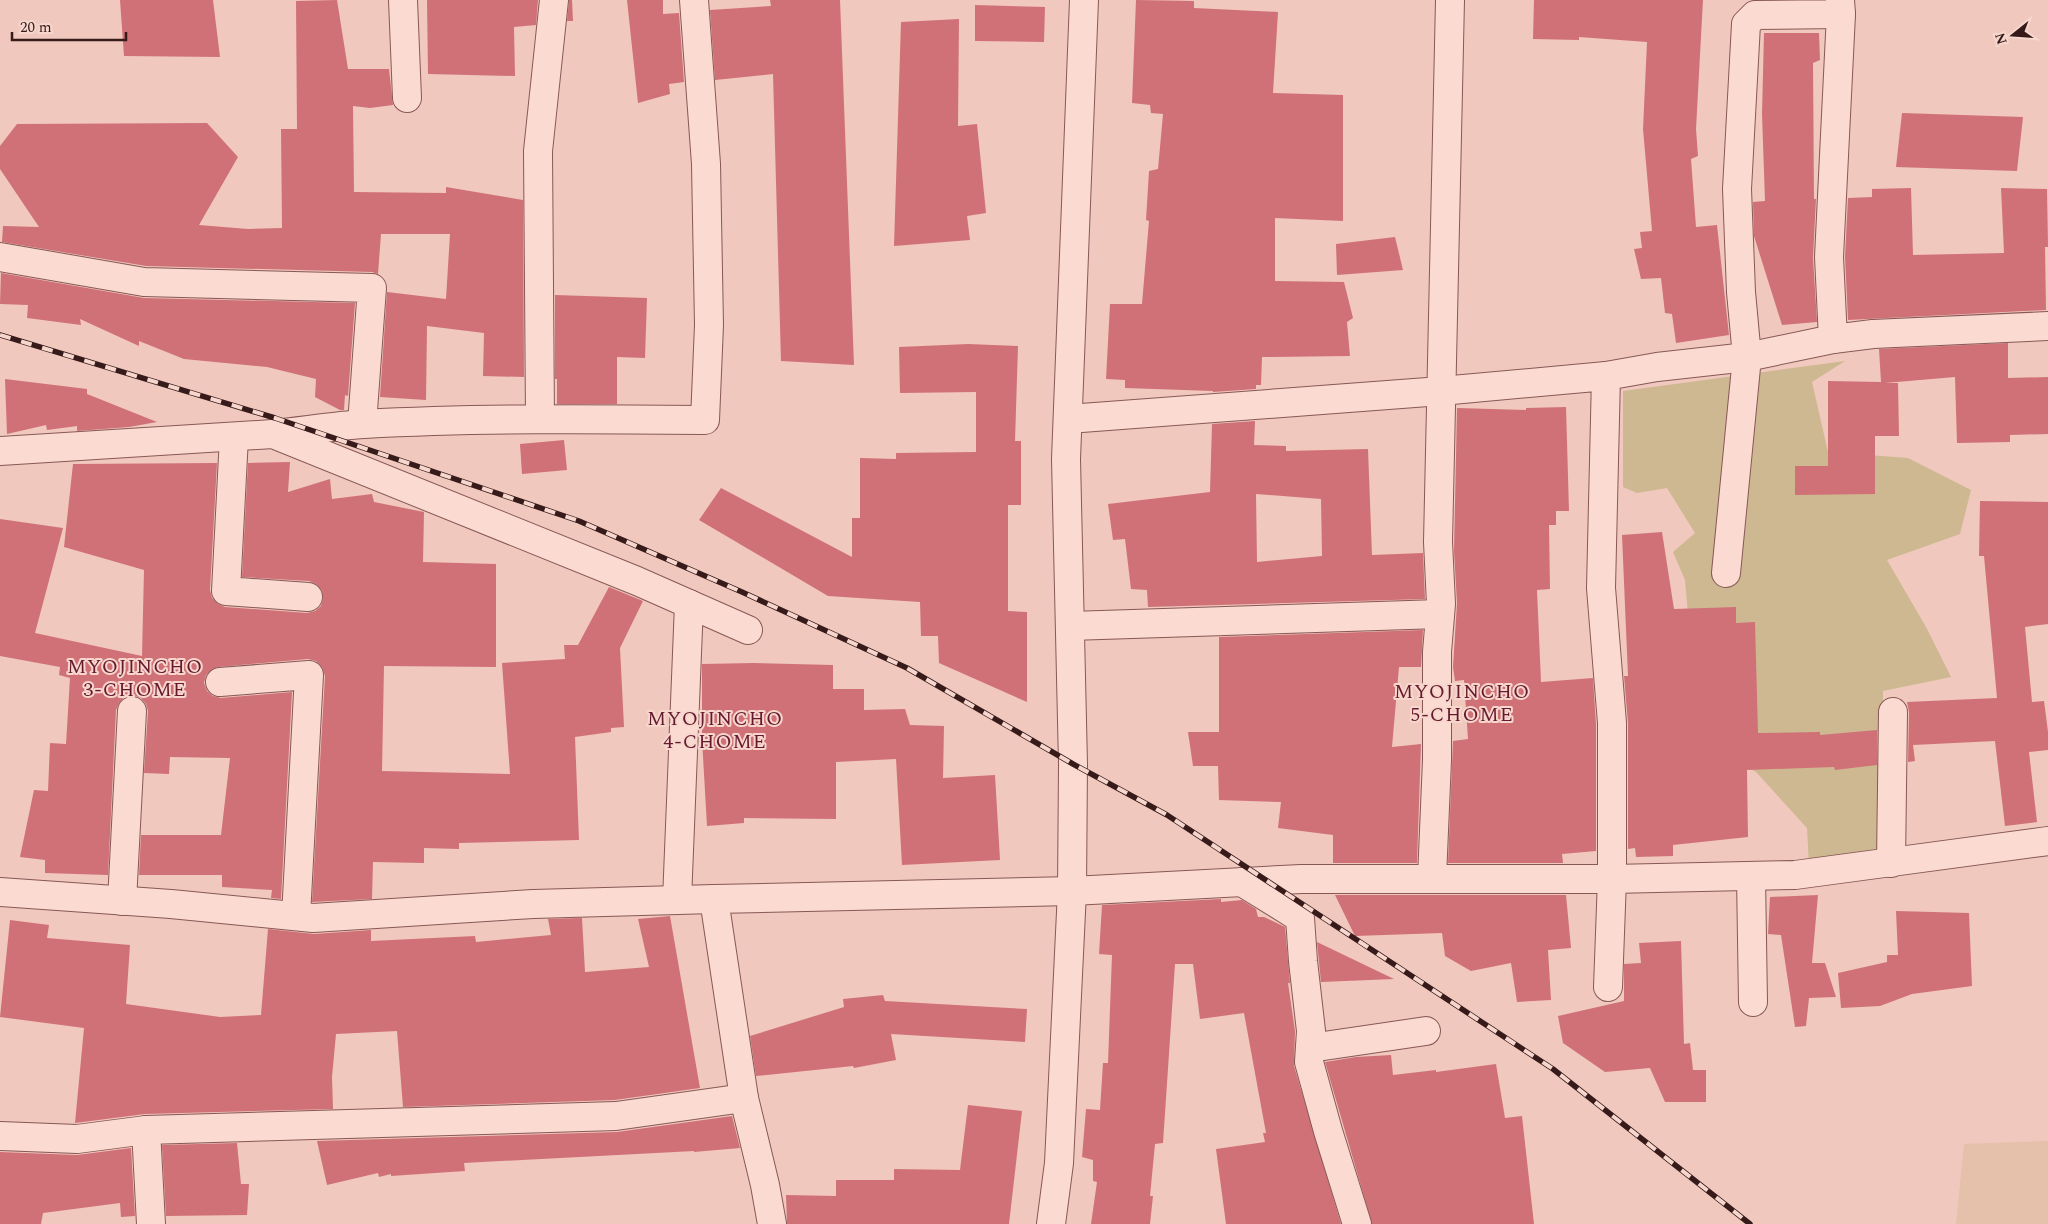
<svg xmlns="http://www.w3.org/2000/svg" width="2048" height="1224" font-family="Spectral,serif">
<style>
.farmland{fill:#e5c0aa}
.green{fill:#ceb891}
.building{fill:#d07177;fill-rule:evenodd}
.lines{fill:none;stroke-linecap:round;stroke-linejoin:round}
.minor-casing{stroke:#885856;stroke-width:30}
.minor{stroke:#fadad1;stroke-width:28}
.rail-casing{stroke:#371b1b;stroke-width:5.5}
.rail{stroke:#f7d7cd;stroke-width:4;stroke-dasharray:11;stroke-linecap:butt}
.labels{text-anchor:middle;stroke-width:4;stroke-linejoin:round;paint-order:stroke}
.neighbourhood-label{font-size:20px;letter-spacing:1px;fill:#65192d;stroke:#f7d7cd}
</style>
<rect width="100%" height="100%" fill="#f0c8bd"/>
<path class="farmland" d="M2048,1141V1224H1956L1964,1144Z"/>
<path class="green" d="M1845,361L1812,382L1828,452L1908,458L1971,490L1960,534L1887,560L1926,627L1951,677L1883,691V778L1879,848L1809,865L1807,828L1756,772L1681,733L1692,660L1685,580L1673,552L1695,533L1667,488L1637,493L1623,487V391Z"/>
<g class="building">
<path d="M120,0H213L220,57L124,56Z"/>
<path d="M337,0L348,69H389L393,105L370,108L353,106L354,192L446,193V187L523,200L524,377L483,376L484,333L427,326L426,400L380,397L387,292L446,299L450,234H381L378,274L372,272L146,266L2,242L3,226L39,227L0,169V146L17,124L207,123L238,157L199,225L248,229L282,228L281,129H297L296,1Z"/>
<path d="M427,0H538L536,25L514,27L515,76L428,74Z"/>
<path d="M569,0H572L573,21H567Z"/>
<path d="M627,0H663V14L679,13L684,82L669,84L670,94L638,103Z"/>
<path d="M770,0H840L854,365L781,361L773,74L715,80L710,10L771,6Z"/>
<path d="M1136,0L1194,1V8L1278,12L1273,93L1343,95V221L1275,218V281L1344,282L1353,318L1347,322L1350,356L1262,357L1261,385H1256V389L1213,392V391L1125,388V380L1106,379L1110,304H1142L1149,221L1146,220L1149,171L1158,169L1163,114L1151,113L1150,105L1132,103Z"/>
<path d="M1534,0H1703L1696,129L1698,156L1691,159L1696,227L1717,225L1729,335L1676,343L1672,314L1665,313L1661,278L1641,279L1634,249L1642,248L1640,232L1652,231L1643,129L1647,42L1579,37V40L1533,39Z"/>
<path d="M975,5L1045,7L1044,42L975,41Z"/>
<path d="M959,19L958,126L977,124L986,213L967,216L970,240L894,246L901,22Z"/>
<path d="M1764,33H1819L1820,60L1813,63L1814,199H1816L1813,258L1817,322L1782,325L1754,236L1753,202L1765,201L1762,114Z"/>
<path d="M1902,113L2023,117L2017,171L1896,167Z"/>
<path d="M1911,188L1913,255L2004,253L2001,188L2047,189L2048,247H2045L2046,310L1848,320L1845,257L1848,198L1872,197V189Z"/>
<path d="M1395,237L1403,270L1337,275L1336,244Z"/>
<path d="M1,273L144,298L355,303L348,396L345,395L344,410H340L315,397L316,379L267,367L184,359L139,341V346L80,319L81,325L27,318L28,305L0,304Z"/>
<path d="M555,295L647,298L645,358L617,357V404H557V379H555Z"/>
<path d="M2008,343V378L2048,377V434L2010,435V442L1957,443L1955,377L1885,383H1898L1899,436H1875V494L1795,495V466H1828V381L1881,382L1879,349Z"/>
<path d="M968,344L1018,346L1015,441H1021V505H1008V611L1027,612V702L939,663L938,636H921L920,602L828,596L699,520L721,488L852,557V518H860V458L896,459V453L976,452V392L900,393L899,347Z"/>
<path d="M5,379L87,389V394L157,422L129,427L77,431V426L47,430L46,425L7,434Z"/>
<path d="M1566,407L1569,511H1556V525H1549L1550,589L1537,590L1541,682L1593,678L1596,724V851L1562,854L1563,863H1448L1453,741L1468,739L1464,680L1455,681L1453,667L1457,603L1454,551L1457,408L1526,410V408Z"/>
<path d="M1255,421L1254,445L1286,446V451L1368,449L1372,555L1423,553L1425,599L1148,607L1147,590L1131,589L1125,539L1113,540L1108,504L1210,492L1212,424ZM1256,494L1321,499L1322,556L1257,562Z"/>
<path d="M564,440L567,470L522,474L520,444Z"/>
<path d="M290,462L288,492L330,479L332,499L372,494L374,502L424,512L423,562L496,564V667L384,666L382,771L510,774L502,663L565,659L564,645H578L609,587L643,601L620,648L624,727L611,728V732L575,737L579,840L459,843V849L424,848V863L373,862L372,899L312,902L325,676L322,667L316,661L308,659L218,667L212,669L206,675L204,683L207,691L213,696L221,698L292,692L281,899L271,898L272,890L222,887V875H139L141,835H221L230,758L170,757L169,774L144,773L148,711L146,704L141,698L133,695L124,697L119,703L116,710L108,875L45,873V860L20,857L34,790L48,791L50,743L66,744L70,678L59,675L60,667L0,656V519L63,528L35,633L142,656L144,570L64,547L73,464L217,463L210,590L212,598L218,604L225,607L307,613L315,611L321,606L323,599L322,591L316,584L309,581L242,577L248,463Z"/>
<path d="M1980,501L2048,502V624L2025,627L2032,702L2044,701L2048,732V750L2029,752L2037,822L2005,826L1995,741L1913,745L1915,761L1908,762L1909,712L1907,702L1997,698L1984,556H1979Z"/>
<path d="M1662,532L1674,609L1736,607V623L1755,622L1758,733L1820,732V735L1877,730V765L1835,770L1834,767L1747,770L1748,837L1673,845V856L1636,857L1635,848L1628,849V723L1624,676H1628L1622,535Z"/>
<path d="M1423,630L1421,667H1399L1392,747L1421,744L1417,863H1333V835L1278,828L1281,802L1219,800L1218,766H1193L1188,732H1219V637Z"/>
<path d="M754,663L833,665V689H864V710L905,709L910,725L944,726L943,778L995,775L1000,860L902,865L896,759L836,762V819L744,818V823L707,826L702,739V664Z"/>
<path d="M1335,895H1566L1571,948L1548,950L1551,1000L1517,1002L1511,963L1471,971L1445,956L1442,933L1355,936Z"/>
<path d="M1818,895L1812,963H1825L1836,997L1809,998L1806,1026L1795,1027L1781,935L1768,934L1770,897Z"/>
<path d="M1221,899V902L1242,900L1256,909L1258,917H1264L1285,927L1290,983H1288L1295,1031L1294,1066L1341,1224H1226L1216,1149L1265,1142L1263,1133H1266L1244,1013L1200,1019L1193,964H1175L1163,1143L1155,1144L1150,1196H1153L1150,1224H1091L1097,1182L1093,1181V1160L1082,1157L1086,1109L1100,1110L1103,1063H1108L1112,955L1099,954L1102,905Z"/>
<path d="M1896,911L1969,913L1972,986L1912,994L1880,1006L1841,1008L1838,973L1887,962V955H1898Z"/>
<path d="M670,916L700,1088L615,1100L403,1107L397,1031L336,1034L332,1077L333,1109L145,1114L75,1123L84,1028L0,1017L10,920L49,925L47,938L130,945L126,1004L220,1017L261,1015L268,929L314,934L371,930V941L475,936L476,942L551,935L548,919L582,918L585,972L649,967L638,919Z"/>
<path d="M1681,941L1684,1044L1690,1043L1693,1070H1706V1102H1665L1650,1068L1605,1072L1563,1043L1558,1016L1624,1001V964L1641,963L1639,943Z"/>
<path d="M1317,942L1394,979L1321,982Z"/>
<path d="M883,995L885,1001L1027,1009L1025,1042L891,1034L896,1060L854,1068L853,1066L756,1076L750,1036L844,1007L843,999Z"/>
<path d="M1391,1055L1393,1075L1436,1070V1072L1496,1064L1505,1118L1522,1116L1534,1224H1372L1325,1062L1356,1057Z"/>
<path d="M968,1105L1022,1111L1009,1224H787L786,1195L836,1196V1180H894V1169L960,1170Z"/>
<path d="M732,1116L740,1148L694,1152V1151L464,1163L465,1171L391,1176V1174L379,1177L378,1173L327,1185L317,1141L617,1132Z"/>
<path d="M237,1143L241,1184H249L247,1215L166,1216L162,1145Z"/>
<path d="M131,1148L135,1216L121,1217L120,1203L43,1213L41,1224H0V1152L77,1155Z"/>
</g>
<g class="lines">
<defs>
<g id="minor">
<path d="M403,0L407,98"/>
<path d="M0,257L144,282L372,288L362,424"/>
<path d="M1833,339L1829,257L1841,14"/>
<path d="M1606,376L1657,367L1747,357L1833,339L1873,334L2048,326"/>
<path d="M540,419L538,151L554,0"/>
<path d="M1068,419L1441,391L1606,376L1601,588L1612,723V879L1608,987"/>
<path d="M273,434C303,431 334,426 364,424C477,418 591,419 705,420L709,325L706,164L694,0"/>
<path d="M234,437L226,591L308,597"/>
<path d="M0,451L273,434L637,581L748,630"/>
<path d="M1726,573L1747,357L1741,292L1737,189L1746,24L1755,15L1841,14L1840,0"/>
<path d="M1070,626L1440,614"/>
<path d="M220,682L309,675L296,916"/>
<path d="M1891,863L1893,712"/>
<path d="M1751,876L1753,1002"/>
<path d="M1432,878L1437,760V652L1441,604L1438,542L1450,0"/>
<path d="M1242,882L1300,918L1303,961L1311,1031L1309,1062L1328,1131L1357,1224"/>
<path d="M0,892L171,904L313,918L533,904L714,899"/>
<path d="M677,900L689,604"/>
<path d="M122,901L132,711"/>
<path d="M1310,1048L1426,1031"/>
<path d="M146,1130L151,1224"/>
<path d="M0,1136L77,1139L146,1130L616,1116L744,1098"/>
<path d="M772,1224L765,1185L744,1098L714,899L1072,891L1301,879H1612L1795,875L2048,841"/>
<path d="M1051,1224L1059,1163L1072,891L1073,764L1066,459L1084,0"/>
</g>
</defs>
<use href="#minor" class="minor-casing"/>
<use href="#minor" class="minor"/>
<defs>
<path id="rail" d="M0,335L275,418L579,521L742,592L907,668L1073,764L1167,815L1553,1069L1750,1224"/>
</defs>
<use href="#rail" class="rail-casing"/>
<use href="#rail" class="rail"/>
</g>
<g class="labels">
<g class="neighbourhood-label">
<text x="135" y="673">MYOJINCHO<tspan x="135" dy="23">3-CHOME</tspan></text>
<text x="1462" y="698">MYOJINCHO<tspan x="1462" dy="23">5-CHOME</tspan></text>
<text x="715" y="725">MYOJINCHO<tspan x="715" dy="23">4-CHOME</tspan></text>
</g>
</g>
<g transform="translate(2013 35) rotate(253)" stroke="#f7d7cd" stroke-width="4" paint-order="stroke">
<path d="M0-4L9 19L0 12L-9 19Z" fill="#371b1b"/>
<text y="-8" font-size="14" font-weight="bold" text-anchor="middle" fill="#371b1b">N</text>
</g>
<path d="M12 32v8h114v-8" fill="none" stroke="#371b1b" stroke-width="2.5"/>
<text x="20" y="32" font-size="15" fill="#371b1b" stroke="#f7d7cd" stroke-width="4" paint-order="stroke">20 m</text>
</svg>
